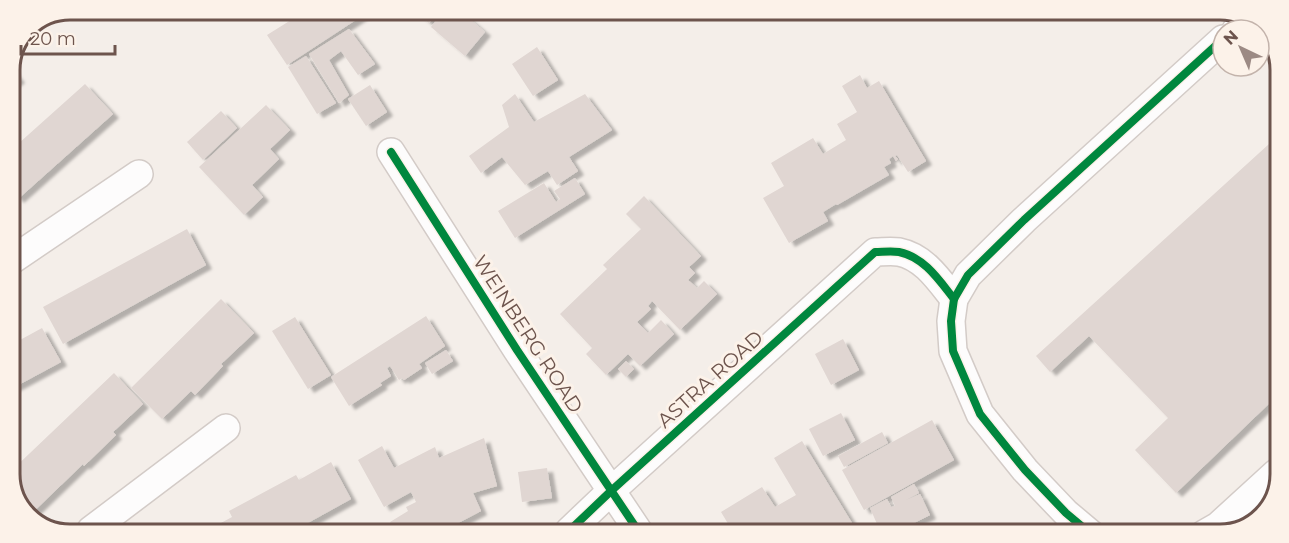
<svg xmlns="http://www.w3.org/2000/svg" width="1289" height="543" font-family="Montserrat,sans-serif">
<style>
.building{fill:#e0d6d2;filter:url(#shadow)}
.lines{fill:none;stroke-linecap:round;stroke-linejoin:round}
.minor-casing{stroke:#d3cbc7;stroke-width:30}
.minor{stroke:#fdfcfc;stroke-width:27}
.cycleway-casing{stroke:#fcf2e9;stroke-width:11}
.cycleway{stroke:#00873e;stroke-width:8}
.labels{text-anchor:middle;stroke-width:6;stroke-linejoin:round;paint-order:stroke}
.street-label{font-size:20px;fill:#6d544d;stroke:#fcf2e9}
.rim{fill:none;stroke:#6d544d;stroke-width:3}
</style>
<defs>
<filter id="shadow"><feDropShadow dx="6" dy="4" stdDeviation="1.5" flood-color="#0004"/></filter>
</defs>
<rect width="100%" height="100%" fill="#f4eee9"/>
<g class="building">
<path d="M307,10L312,19L326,10H371L287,65L267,35Z"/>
<path d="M413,10H440L429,23Z"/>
<path d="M444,10H459L485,32L465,56L431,27Z"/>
<path d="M349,29L375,64L358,75L341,51L329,60L349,95L339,103L309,54Z"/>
<path d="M537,47L558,80L533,96L512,64Z"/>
<path d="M306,56L336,103L317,114L288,67Z"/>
<path d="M9,66L19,79L9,87Z"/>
<path d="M860,75L867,88L879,81L926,161L908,172L897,155L895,156L898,159L896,161L893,156L889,159L891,163L884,167L889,175L837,205L836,204L823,212L828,221L789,243L763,198L784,186L771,163L813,138L823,154L846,140L837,124L857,112L842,86Z"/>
<path d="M85,84L113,114L18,199L9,189V152Z"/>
<path d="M370,85L387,112L366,126L348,99Z"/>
<path d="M515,94L534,122L585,94L612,130L569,157L578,171L557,185L548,171L525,185L502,157L481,173L469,156L509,127L502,105Z"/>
<path d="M266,105L290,130L270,149L279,159L252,185L263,197L244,215L199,167Z"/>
<path d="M221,111L237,128L203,160L187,142Z"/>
<path d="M1279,135L1277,396L1176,493L1135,450L1168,418L1089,336L1050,372L1036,356Z"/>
<path d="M575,178L585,194L515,238L498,211L544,183L556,202L560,199L554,191Z"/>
<path d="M644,196L701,256L689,267L695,273L688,280L697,288L704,281L717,294L680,330L652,301L648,306L651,309L637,322L648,333L661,320L674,334L640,366L628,354L606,375L586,354L592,348L560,314L607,269L603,265L641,229L626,214Z"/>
<path d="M187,229L206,265L63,344L43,307Z"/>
<path d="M221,299L254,333L221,364L223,366L195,395L191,391L162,419L131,388Z"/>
<path d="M426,316L445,346L419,364L422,368L404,380L402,378L399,380L390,366L387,368L391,376L380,383L382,385L349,406L331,377Z"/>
<path d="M295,317L331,375L308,389L272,331Z"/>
<path d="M42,328L61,362L9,390V346Z"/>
<path d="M843,339L859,370L831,385L815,354Z"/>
<path d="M446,350L453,361L432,374L425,363Z"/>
<path d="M626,361L634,369L626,377L618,369Z"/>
<path d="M114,373L143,404L113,432L116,435L84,466L83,464L29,516L21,509L9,477V473Z"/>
<path d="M841,413L855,440L823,456L809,429Z"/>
<path d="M932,420L954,460L864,510L842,470Z"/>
<path d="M882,432L888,443L844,467L838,456Z"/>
<path d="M484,438L497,486L473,493L481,511L443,531H393L392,529L393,528L390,522L408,511L406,507L416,502L411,492L384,507L358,460L382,446L394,468L435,447L439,458Z"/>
<path d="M802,441L852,523L836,533L733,532L721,512L762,487L775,507L796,495L774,458Z"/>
<path d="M331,462L351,499L295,530H208L232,517L229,511L296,475L299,480Z"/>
<path d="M547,468L552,498L522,502L518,472Z"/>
<path d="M914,484L919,493L906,500L920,494L930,515L914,523L917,528L908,533H902L900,530L893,533H881L870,508L887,499L891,507L895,506L891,497Z"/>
</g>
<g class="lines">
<defs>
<g id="minor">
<path d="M1236,30L1249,25H1258"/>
<path d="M391,152L517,350L639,532"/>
<path d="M9,262L139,174"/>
<path d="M91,530L226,428"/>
<path d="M569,531L611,491L875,252C882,252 891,251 899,252C924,257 939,280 954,299"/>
<path d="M1091,534L1066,513L1025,470L980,414L953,351L951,321L954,299L968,275L1024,220L1223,39"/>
<path d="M1204,534L1218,526L1276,473"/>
</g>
</defs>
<use href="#minor" class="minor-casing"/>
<use href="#minor" class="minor"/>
<defs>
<g id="cycleway">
<path d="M391,152L517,350L639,532"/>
<path d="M569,531L611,491L875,252C882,252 891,251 899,252C924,257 939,280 954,299"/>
<path d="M1091,534L1066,513L1025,470L980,414L953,351L951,321L954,299L968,275L1024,220L1223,39"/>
</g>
</defs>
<use href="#cycleway" class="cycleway-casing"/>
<use href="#cycleway" class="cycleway"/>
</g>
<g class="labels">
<g class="street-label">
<text transform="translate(528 334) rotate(57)" y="7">WEINBERG ROAD</text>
<text transform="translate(710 379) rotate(-42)" y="7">ASTRA ROAD</text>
</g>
</g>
<path d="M0 0H1289V543H0ZM70 20H1220A50 50 0 0 1 1270 70V474A50 50 0 0 1 1220 524H70A50 50 0 0 1 20 474V70A50 50 0 0 1 70 20Z" fill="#fcf2e9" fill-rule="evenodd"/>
<path class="rim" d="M70 20H1220A50 50 0 0 1 1270 70V474A50 50 0 0 1 1220 524H70A50 50 0 0 1 20 474V70A50 50 0 0 1 70 20Z"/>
<g transform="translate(1241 48) rotate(316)"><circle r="28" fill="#fcf2e9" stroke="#c3b3ab" stroke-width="1.5"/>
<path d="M0-4.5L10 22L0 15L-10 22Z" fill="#9c8a84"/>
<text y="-9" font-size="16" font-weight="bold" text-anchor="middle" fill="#6d544d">N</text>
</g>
<path d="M21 45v9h94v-9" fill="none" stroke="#6d544d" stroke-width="3"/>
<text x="30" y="45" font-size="18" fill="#6d544d" stroke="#fcf2e9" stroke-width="4.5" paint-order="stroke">20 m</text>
</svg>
